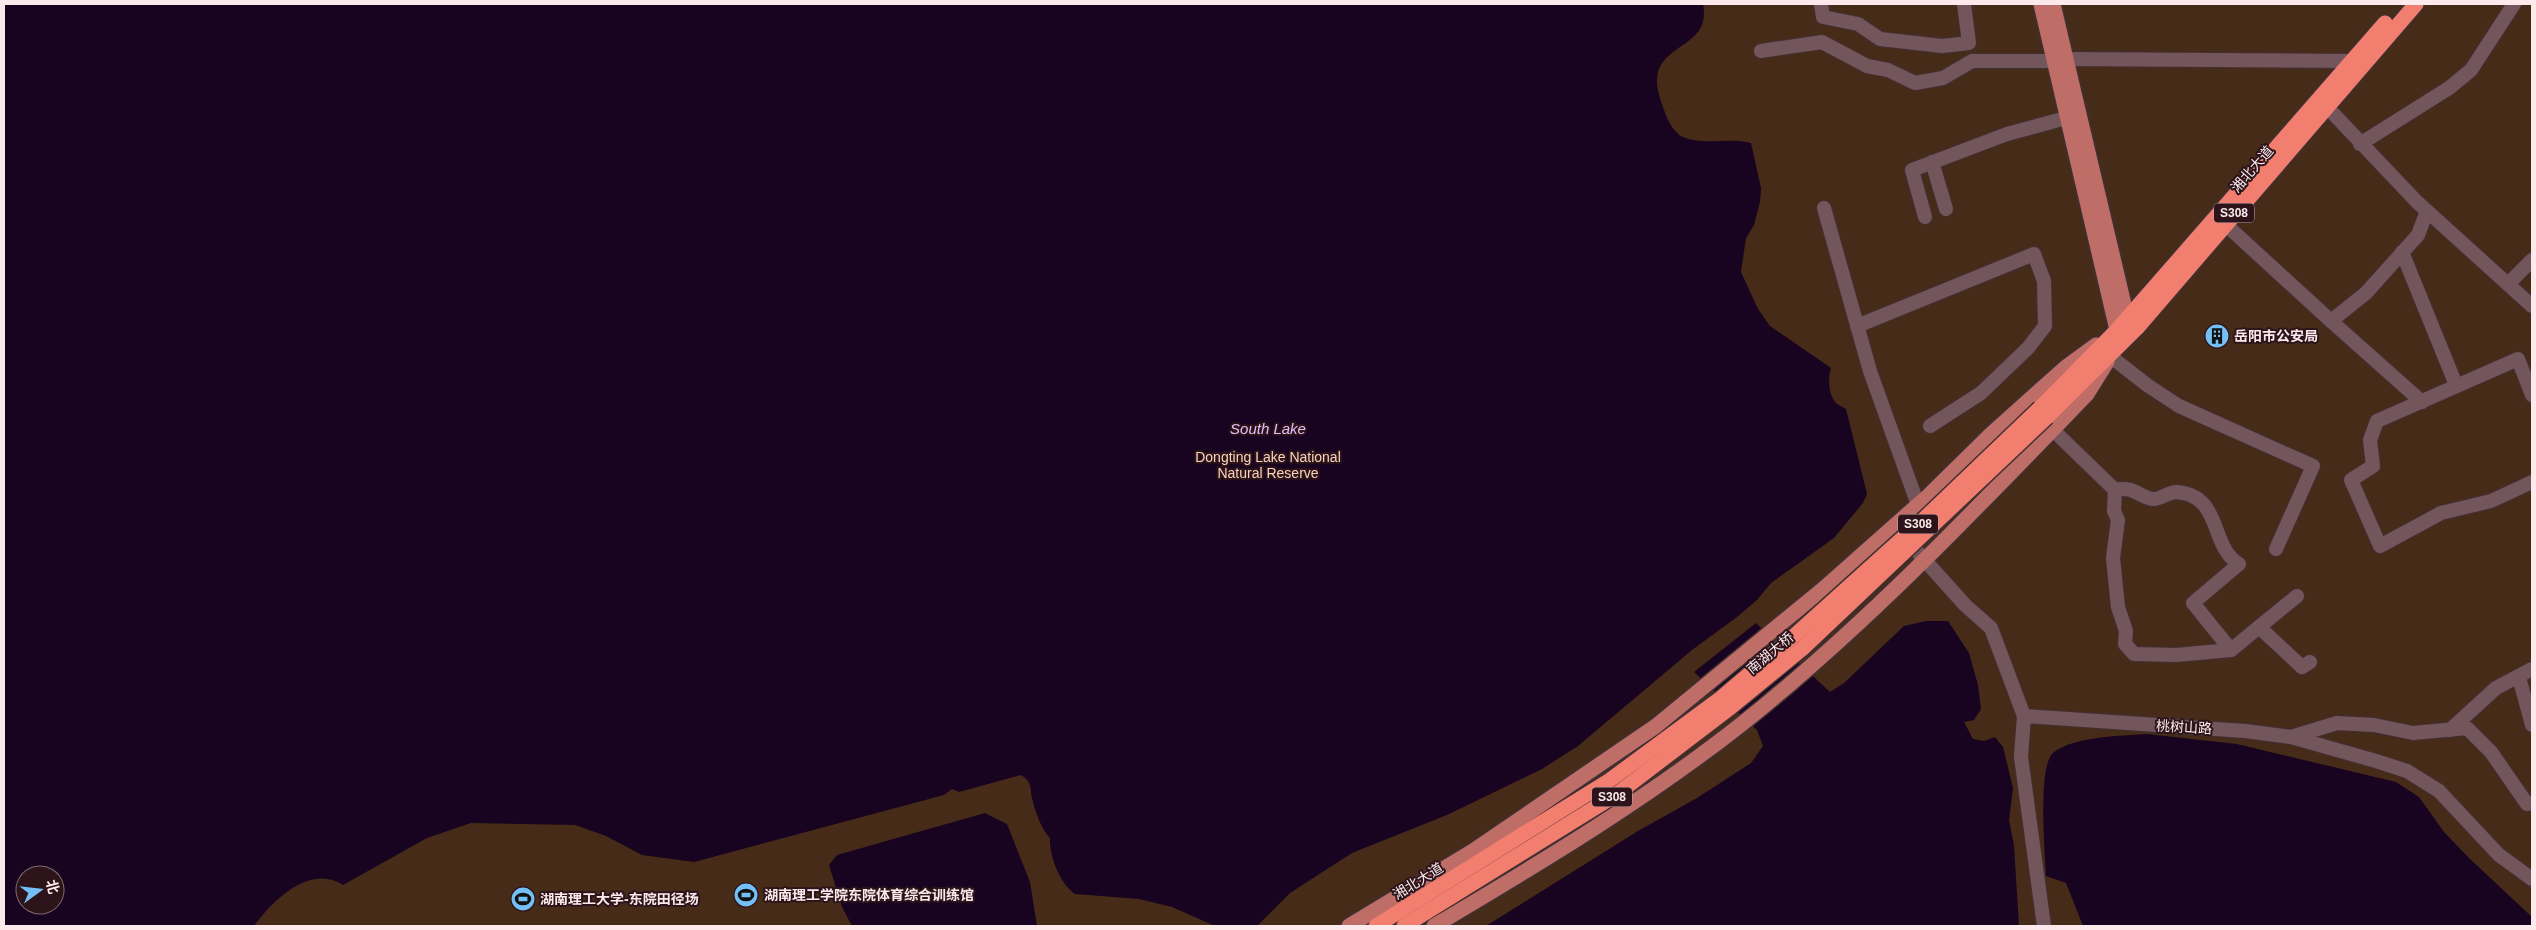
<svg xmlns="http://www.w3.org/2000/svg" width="2536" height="930" font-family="Arial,'Noto Sans SC',sans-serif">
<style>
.green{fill:#472b19;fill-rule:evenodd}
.water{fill:#180420;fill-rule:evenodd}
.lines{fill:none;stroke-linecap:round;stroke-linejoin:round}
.minor-casing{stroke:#413033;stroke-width:16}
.major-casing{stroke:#413033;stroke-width:18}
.highway-casing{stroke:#413033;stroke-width:18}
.minor{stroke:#73555c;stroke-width:14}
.major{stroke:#bf6e67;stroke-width:15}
.highway{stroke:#f17e6f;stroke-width:15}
.highway-bridge-casing{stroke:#413033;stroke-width:18;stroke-linecap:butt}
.highway-bridge{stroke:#f17e6f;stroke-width:15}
.labels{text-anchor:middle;stroke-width:4;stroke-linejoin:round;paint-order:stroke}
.shield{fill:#2c141a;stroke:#bda9ad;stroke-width:1}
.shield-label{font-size:12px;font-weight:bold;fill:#fbe9ec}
.street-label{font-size:14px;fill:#fbe9ec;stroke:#2c141a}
.poi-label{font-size:14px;font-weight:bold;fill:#fbe9ec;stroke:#2c141a;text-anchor:start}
.park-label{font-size:14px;fill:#fad3ba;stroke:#2c141a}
.water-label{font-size:15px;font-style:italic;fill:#e5bdf8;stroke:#2c141a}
</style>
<rect width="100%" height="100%" fill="#2c141a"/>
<path class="green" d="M4,4H2532V926H4ZM25,875H55V905H25Z"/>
<g class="water">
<path d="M4,4H1703C1712,48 1658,43 1657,80C1656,90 1662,103 1665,113C1668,121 1675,134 1683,137C1705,146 1729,137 1751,143L1761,188L1760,202L1754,225L1746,238L1741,272L1758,309L1770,326L1831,368C1828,378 1828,394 1836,403C1838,405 1843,407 1846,409L1867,494L1863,503L1834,538L1771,583L1757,600L1737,617L1692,650L1578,746L1542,769L1447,815L1352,853L1290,893L1257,926H1215L1172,907L1139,899L1075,894C1060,884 1049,856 1050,838C1041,829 1035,811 1032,798C1030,787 1032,782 1021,775L959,792L952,789L944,795L694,862L642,855L606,836L575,825L471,823L427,838L343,885C310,863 272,901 254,926H4ZM25,875H55V905H25Z"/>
<path d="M1926,621H1948L1969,653L1978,685L1981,709L1974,720L1964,722L1973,739L1984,741L1995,737L2003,747L2013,788L2009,820L2014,845L2019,926H1486L1638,831L1697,798L1751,763L1763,746L1757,730L1694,672L1756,623L1830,692L1844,683L1904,626Z"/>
<path d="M2147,734L2237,744L2396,782L2419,797L2444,832L2469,858L2532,917V926H2083L2066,883L2046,876C2045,854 2037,764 2054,752C2076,736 2121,736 2147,734Z"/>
<path d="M985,813L1007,824L1030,882L1037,926H852L842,907L829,865L837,855Z"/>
</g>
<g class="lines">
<defs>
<g id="minor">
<path d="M1821,4L1823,17L1858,24L1880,39L1942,46L1969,43L1964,4"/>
<path d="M1761,51L1822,42L1867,66L1888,70L1915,83L1943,78L1972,61H2054"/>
<path d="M2066,59L2351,61"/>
<path d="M2327,107L2417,202L2532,306"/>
<path d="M2360,144L2449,88L2471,70L2514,4"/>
<path d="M1932,162L1946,209"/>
<path d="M1824,208L1870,371L1918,505"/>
<path d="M1925,217L1912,170L2007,134L2066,118"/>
<path d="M2225,224L2331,321L2366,293L2418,235L2427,211"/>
<path d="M2402,252L2456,385"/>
<path d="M2508,284L2532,260"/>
<path d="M2331,321L2422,402"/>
<path d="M1857,326L2034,254L2044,281L2045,326L2028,348L1981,393L1930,426"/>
<path d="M2110,356L2147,385L2179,406L2313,466L2276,549"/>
<path d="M2532,395L2518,359L2377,421L2370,440L2373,466L2351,480L2380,546L2441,513L2491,501L2532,482"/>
<path d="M2053,430L2115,490L2114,511L2118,520L2113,558L2118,607L2126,631L2125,644L2134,654L2176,655L2231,650L2259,627L2302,667L2310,662"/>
<path d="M2115,490C2136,485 2141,500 2155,499C2162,498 2169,492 2177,492C2223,496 2209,546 2239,564L2193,603L2231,650"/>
<path d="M1905,538L1965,605L1991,628L2024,716L2245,731L2291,737L2376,761L2407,771L2439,791L2499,855L2532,879"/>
<path d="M2259,627L2297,596"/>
<path d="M2519,677L2532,725"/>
<path d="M2024,716L2021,757L2044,926"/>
<path d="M2450,730L2496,688L2532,669"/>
<path d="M2291,737L2337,723L2374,725L2413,733L2467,728L2491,752L2527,804L2532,803"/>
</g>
<g id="major">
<path d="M2041,4L2117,330L2123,339"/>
<path d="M2053,4L2127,317L2134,325"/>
<path d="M1349,926L1473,851L1656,726L1823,589L1928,496L1991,434L2066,367L2096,345"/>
<path d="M1434,926C1540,863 1647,799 1743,723C1867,624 1977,508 2087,394L2107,362"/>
</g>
<g id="highway">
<path d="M2040,408L2117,330L2385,23"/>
<path d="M2047,417L2137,328L2416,4"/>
<path d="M1376,926L1610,780L1721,698L1794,636"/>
<path d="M1404,926L1617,794L1731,707L1803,648"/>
</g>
</defs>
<use href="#minor" class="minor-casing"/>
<use href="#major" class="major-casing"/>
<use href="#highway" class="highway-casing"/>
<use href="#minor" class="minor"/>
<use href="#major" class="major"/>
<use href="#highway" class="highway"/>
<defs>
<g id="highway-bridge">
<path d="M1794,636L1926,517L2040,408"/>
<path d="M1803,648L2047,417"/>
</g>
</defs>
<use href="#highway-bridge" class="highway-bridge-casing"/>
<use href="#highway-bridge" class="highway-bridge"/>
</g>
<defs>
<symbol id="building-disc" viewBox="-11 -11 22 22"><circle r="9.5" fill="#74c0f6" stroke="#2c141a"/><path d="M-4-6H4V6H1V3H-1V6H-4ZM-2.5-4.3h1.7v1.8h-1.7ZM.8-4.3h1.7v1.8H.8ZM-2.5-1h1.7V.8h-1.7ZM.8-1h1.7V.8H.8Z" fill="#111"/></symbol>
<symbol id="stadium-disc" viewBox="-11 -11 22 22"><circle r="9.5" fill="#74c0f6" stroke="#2c141a"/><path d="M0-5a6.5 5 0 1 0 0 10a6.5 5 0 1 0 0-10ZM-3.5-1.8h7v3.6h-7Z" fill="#111"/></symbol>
</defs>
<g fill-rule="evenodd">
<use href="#building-disc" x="2203" y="322" width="28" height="28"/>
<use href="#stadium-disc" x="732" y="881" width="28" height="28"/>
<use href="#stadium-disc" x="509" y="885" width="28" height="28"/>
</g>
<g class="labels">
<g class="shield">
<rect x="2214" y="203.5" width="40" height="19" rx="4"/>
<rect x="1898" y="514.5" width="40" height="19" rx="4"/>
<rect x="1592" y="787.5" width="40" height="19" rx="4"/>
</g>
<g class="shield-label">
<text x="2234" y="217">S308</text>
<text x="1918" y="528">S308</text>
<text x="1612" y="801">S308</text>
</g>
<g class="street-label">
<text transform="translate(2252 169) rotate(-49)" y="5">湘北大道</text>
<text transform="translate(1770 653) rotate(-40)" y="5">南湖大桥</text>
<text transform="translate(2184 727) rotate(3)" y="5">桃树山路</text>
<text transform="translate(1418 881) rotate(-32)" y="5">湘北大道</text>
</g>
<g class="poi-label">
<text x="2234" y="341">岳阳市公安局</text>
<text x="764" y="900">湖南理工学院东院体育综合训练馆</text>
<text x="540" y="904">湖南理工大学-东院田径场</text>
</g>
<g class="park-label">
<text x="1268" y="462">Dongting Lake National<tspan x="1268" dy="16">Natural Reserve</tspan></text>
</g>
<g class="water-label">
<text x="1268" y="434">South Lake</text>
</g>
</g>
<rect width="2536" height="930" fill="none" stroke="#fbe9ec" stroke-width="10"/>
<g transform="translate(40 890) rotate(75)"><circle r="24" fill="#2c141a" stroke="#7f696e"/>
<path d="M0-4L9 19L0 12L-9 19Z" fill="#74c0f6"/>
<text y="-8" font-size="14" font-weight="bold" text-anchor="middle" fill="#fbe9ec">北</text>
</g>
</svg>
